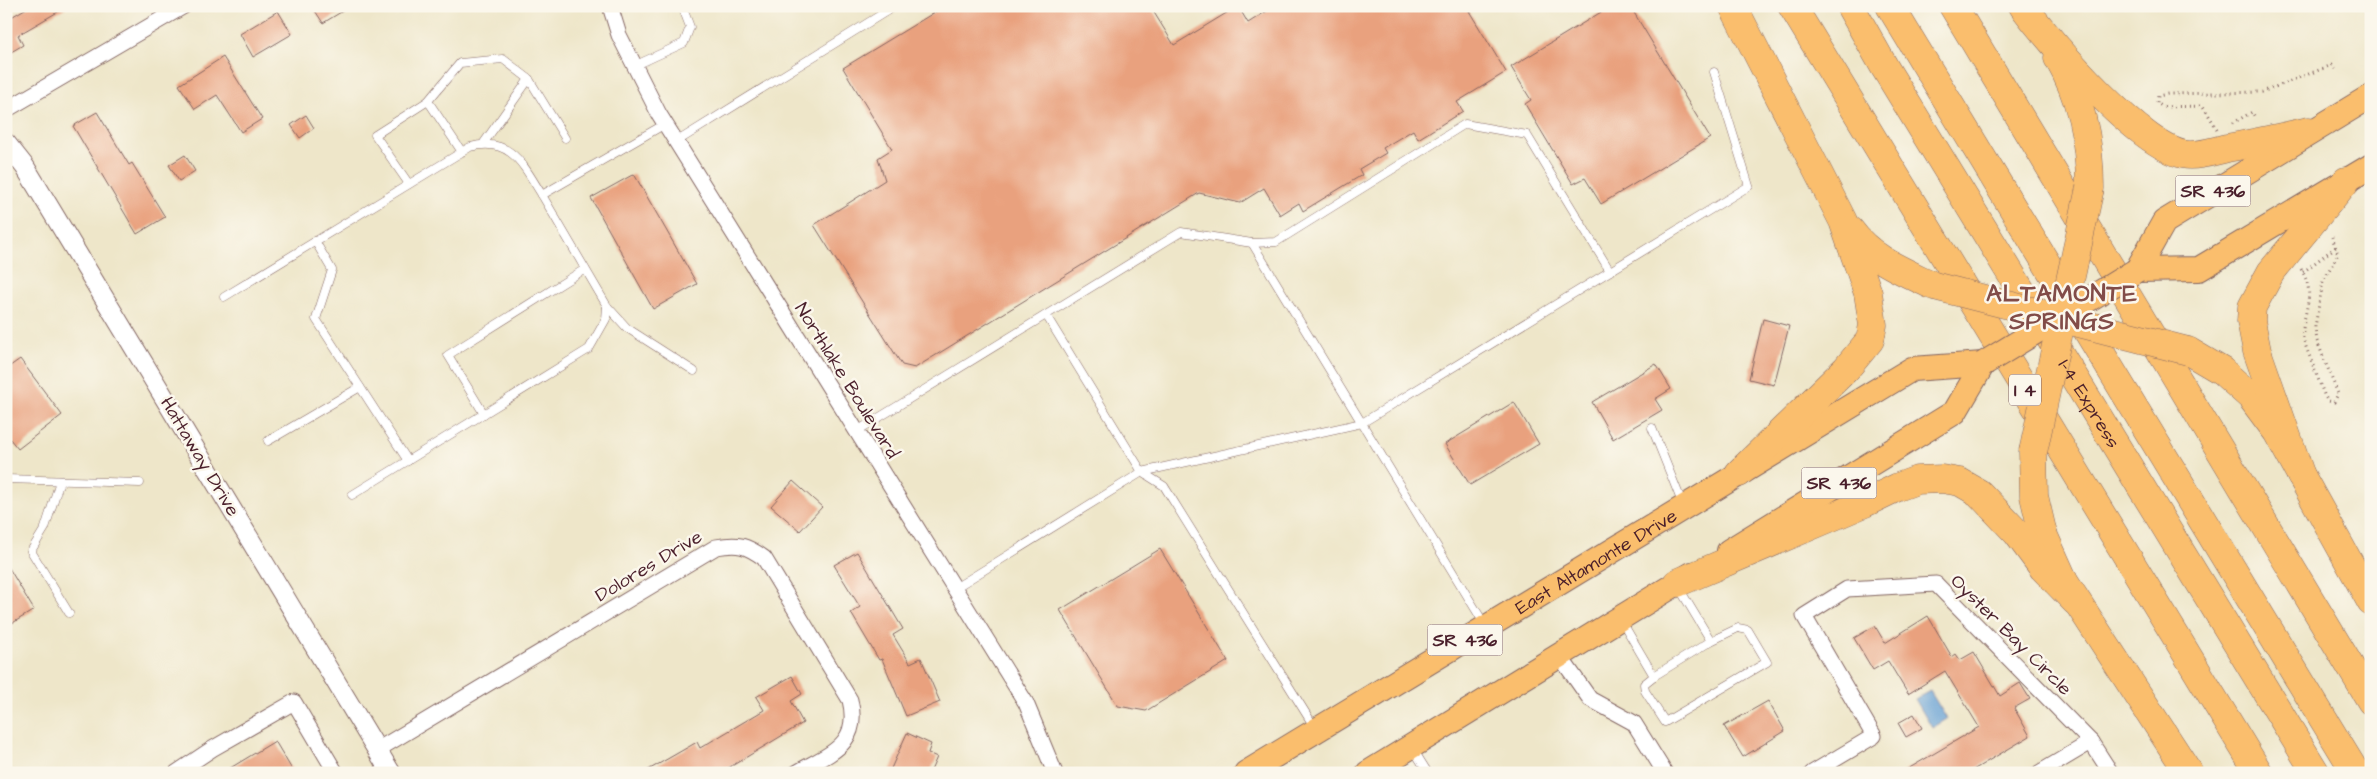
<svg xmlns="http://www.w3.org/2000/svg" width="2377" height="779" font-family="'Architects Daughter',sans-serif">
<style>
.water{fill:#639fd3;stroke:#565f7f}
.building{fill:#e9a17e}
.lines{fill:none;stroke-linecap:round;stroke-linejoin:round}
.service-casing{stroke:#836562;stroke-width:9}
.minor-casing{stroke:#836562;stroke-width:17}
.tertiary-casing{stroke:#836562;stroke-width:21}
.primary-casing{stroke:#836562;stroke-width:26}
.motorway-casing{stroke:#836562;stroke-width:29}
.path{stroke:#836562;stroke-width:3;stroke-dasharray:1 4;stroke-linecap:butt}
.service{stroke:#fff;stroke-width:8}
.minor{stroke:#fff;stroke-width:15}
.tertiary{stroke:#fff;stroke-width:19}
.primary{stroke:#fabe6d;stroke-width:24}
.motorway{stroke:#fabe6d;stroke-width:28}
.primary-bridge-casing{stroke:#836562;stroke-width:26;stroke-linecap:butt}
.motorway-bridge-casing{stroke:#836562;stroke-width:29;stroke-linecap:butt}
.primary-bridge{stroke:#fabe6d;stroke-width:24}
.motorway-bridge{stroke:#fabe6d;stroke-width:28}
.labels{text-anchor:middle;stroke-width:5;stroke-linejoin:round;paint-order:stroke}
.shield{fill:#fbf7ec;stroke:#7f6065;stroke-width:1}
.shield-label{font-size:18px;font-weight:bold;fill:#4a1f2b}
.street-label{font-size:19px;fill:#4a1f2b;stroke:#fbf7ec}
.district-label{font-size:24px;font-weight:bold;letter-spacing:1px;fill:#824c48;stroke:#fbf7ec}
</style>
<rect width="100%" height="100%" fill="#fbf7ec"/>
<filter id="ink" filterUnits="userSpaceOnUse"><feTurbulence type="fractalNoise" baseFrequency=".02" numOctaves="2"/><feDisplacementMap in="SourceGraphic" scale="10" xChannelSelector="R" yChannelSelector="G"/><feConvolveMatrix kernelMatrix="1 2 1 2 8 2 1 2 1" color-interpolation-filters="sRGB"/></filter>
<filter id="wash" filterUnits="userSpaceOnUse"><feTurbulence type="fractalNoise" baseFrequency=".0096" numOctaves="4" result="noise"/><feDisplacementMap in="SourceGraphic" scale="20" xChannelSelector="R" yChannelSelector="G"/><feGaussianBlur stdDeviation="1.12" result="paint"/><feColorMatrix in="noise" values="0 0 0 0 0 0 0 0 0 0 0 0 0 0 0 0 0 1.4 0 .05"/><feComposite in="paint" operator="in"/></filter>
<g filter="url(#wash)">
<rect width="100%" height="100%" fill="#eee6c9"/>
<path class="water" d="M1930,691L1947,719L1932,728L1915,699Z"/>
<g id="blocks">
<g class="building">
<path d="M30,6H68L18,35L23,45L6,55V16L8,19Z"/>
<path d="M312,6H351L323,23Z"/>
<path d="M945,6H1150L1174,45L1238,6L1248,23L1275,6H1466L1506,72L1457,102L1463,111L1418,139L1413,130L1383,148L1386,153L1359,169L1362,175L1303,211L1299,203L1280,215L1264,188L1240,203L1199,193L915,368L902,365L814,225L885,180L878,158L892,149L843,68Z"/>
<path d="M1611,6H1630L1710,138L1601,204L1585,178L1573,184L1525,104L1531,100L1511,67Z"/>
<path d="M278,11L292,34L253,57L240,34Z"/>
<path d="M223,57L262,119L241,132L217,95L195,109L179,85Z"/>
<path d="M97,112L129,165L132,163L165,217L137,234L73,126Z"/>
<path d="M306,115L314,128L300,138L291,125Z"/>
<path d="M185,155L195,171L179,181L169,165Z"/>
<path d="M634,174L697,284L653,309L591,198Z"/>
<path d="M1763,319L1789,326L1774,385L1749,379Z"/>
<path d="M20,359L62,415L18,449L6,434V369Z"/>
<path d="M1656,364L1671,389L1655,399L1662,410L1613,439L1592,402Z"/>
<path d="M1514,402L1539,444L1470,485L1445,444Z"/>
<path d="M793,481L822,507L800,531L771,506Z"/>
<path d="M1160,549L1228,661L1146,711L1118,706L1060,610Z"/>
<path d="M857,552L903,629L893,635L910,663L921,658L940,702L906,716L882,659L879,660L851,613L860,607L834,565Z"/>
<path d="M6,563L34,610L6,627Z"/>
<path d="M1928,616L1952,657L1956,654L1960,660L1974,652L2000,696L2020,683L2030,699L2014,708L2030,736L1968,773H1901L1979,727L1945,671L1908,694L1888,661L1873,670L1854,638L1875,626L1885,643Z"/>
<path d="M792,676L802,694L791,701L803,723L720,773H643L697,742L700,748L764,710L756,697Z"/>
<path d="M1768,701L1785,731L1743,757L1724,726Z"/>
<path d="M1914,714L1922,728L1906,737L1898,723Z"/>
<path d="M907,733L931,744L928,753L937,757L930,773H889Z"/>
<path d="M275,741L294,773H222Z"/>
</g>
</g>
</g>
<g filter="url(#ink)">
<use href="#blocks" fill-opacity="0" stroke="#836562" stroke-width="1"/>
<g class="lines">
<defs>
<g id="service">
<path d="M634,66L684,43L690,27L682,6"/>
<path d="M428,101L460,63L503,59L529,79"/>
<path d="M665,124L542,195L607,306L627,328L694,371"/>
<path d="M676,142L895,6"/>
<path d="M483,144L529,79L565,138"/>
<path d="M409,184L375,135L428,101L462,152"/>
<path d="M315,241L332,270L316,319L408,461"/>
<path d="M1252,243L1485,625"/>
<path d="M224,297L470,147C511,136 523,165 542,195"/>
<path d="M1046,315L1142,472L1164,486L1315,728"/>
<path d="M484,414L448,355L585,269"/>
<path d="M1652,428L1683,505"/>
<path d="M857,431L1181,232L1252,243L1276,242L1465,124L1527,135L1610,271"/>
<path d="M268,441L360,387"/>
<path d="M6,479L140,483"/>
<path d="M60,481L45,528L31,551L69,613"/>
<path d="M352,495L589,349L606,319L607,306"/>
<path d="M955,588L1142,472L1362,423L1749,186L1714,72"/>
<path d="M1621,620L1654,676L1711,641L1679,588"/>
<path d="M1654,676L1644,684L1645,691L1665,722L1767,662L1748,630L1738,628L1711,641"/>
<path d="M1413,749L1428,773"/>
</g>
<g id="minor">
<path d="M610,6L619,35L659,114L1026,703L1055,773"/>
<path d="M6,110L184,6"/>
<path d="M1559,655L1590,699L1634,723L1665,773"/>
<path d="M377,750L716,547C738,543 746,545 764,558L850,700C861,745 830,753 796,773"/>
<path d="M176,773L212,749L294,702L336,773"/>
<path d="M1812,773L1874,736L1804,616L1847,589L1936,584L2091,742L2111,773"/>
<path d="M2039,773L2091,742"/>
</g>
<path id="tertiary" d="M6,143L25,167L391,773"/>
<g id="primary">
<path d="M2137,270L2164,222L2371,96"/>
<path d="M2137,270L2199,269L2371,166"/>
<path d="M1729,551L1955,412L1983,364"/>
<path id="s1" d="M1246,773L1912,369L1983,364"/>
<path d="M1368,773L1692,574"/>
</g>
<g id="motorway">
<path d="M1733,6L1843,221L1868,293L1873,325L1870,340L1846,369L1739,473"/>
<path d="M1792,6L2259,773"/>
<path id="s2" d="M1850,6L1885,68L2316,773"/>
<path d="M1890,6L2356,773"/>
<path d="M1953,6L2371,701"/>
<path d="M2023,6C2050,42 2146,155 2190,155C2203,155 2214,151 2227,148C2254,143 2282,137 2309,131"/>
<path d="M2058,58C2082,99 2090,142 2090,188"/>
<path d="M1850,230C1871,259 1903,271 1934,286"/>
<path d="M2188,351L2222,371L2251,397L2277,432L2371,602"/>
<path d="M2033,452L2034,496L2043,534L2065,583L2189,773"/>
<path d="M2301,476L2257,351L2251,321L2252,307L2271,272L2346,181"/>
<path d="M1677,583L1865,503L1898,487L1917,480L1942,479L1960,482L1979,493L2017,533L2043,568L2075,601"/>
</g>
</defs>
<use href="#service" class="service-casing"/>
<use href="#minor" class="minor-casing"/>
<use href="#tertiary" class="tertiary-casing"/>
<use href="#primary" class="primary-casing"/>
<use href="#motorway" class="motorway-casing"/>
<g class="path">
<path d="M2233,123L2252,112L2256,119"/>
<path d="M2217,129L2203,106L2163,107L2157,103L2158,96L2168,94L2262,92L2332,65L2337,72"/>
<path d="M2301,269C2318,297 2301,311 2303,339L2325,397L2328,401L2334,402L2338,394L2317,341L2315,327L2323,281L2338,254L2332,237"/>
<path d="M2303,272L2337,246"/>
</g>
<use href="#service" class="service"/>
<use href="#minor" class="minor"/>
<use href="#tertiary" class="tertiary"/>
<use href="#primary" class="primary"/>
<use href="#motorway" class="motorway"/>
<defs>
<path id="primary-bridge" d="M1983,364L2137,270"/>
<g id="motorway-bridge">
<path d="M1934,286L2188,351"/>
<path d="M2033,452L2090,188"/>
</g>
</defs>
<use href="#primary-bridge" class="primary-bridge-casing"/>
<use href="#motorway-bridge" class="motorway-bridge-casing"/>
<use href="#primary-bridge" class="primary-bridge"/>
<use href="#motorway-bridge" class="motorway-bridge"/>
</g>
</g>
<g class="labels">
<g class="shield">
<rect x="2175.5" y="175.5" width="75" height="31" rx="4"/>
<rect x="2009" y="374.5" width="32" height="31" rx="4"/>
<rect x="1801.5" y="467.5" width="75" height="31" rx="4"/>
<rect x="1427.5" y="624.5" width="75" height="31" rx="4"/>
</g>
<g class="shield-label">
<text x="2213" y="197">SR 436</text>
<text x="2025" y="396">I 4</text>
<text x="1839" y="489">SR 436</text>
<text x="1465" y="646">SR 436</text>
</g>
<g class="street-label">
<text transform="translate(848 380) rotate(58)" y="7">Northlake Boulevard</text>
<text dy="7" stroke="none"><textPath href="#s2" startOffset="464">I-4 Express</textPath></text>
<text transform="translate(201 456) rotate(59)" y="7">Hattaway Drive</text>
<text dy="7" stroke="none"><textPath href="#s1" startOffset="409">East Altamonte Drive</textPath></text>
<text transform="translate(648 565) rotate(-31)" y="7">Dolores Drive</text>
<text transform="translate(2012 634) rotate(45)" y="7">Oyster Bay Circle</text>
</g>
<g class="district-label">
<text x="2062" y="301">ALTAMONTE<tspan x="2062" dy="28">SPRINGS</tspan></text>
</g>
</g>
<rect width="2377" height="779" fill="none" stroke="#fbf7ec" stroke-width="25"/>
</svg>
